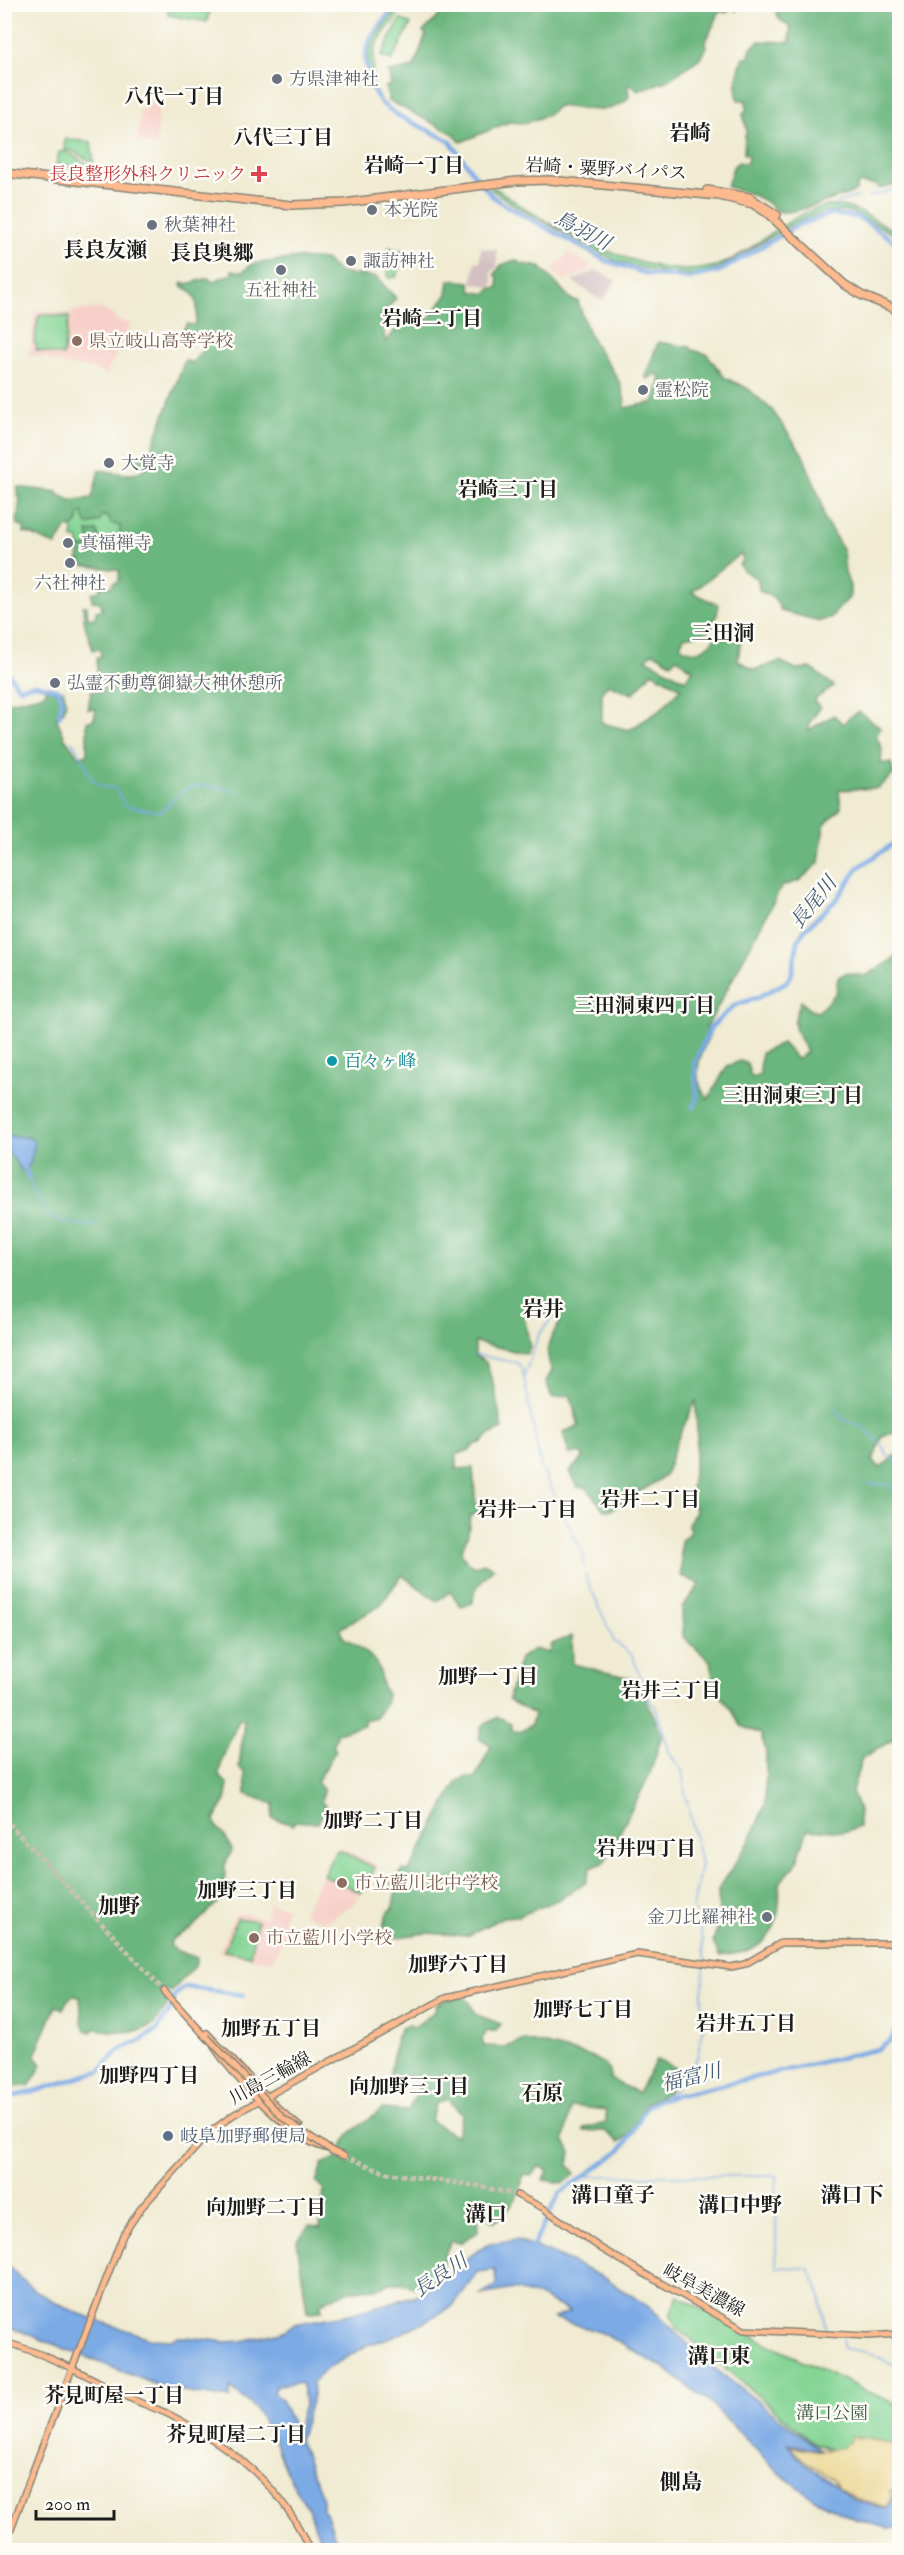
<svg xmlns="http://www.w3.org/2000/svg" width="904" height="2555" font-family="'IM FELL Double Pica','Noto Serif JP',serif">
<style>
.built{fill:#f7d1c9}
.industrial{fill:#d2bfc1}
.green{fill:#84d494;stroke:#507858;stroke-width:1.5}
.forest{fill:#6bb67e;stroke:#44694d;stroke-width:1.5;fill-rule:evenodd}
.sand{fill:#eeda9e;stroke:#857b5d;stroke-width:1.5}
.water{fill:#7baae5;stroke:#4c6380;stroke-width:1.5;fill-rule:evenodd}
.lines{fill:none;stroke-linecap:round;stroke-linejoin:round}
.stream{stroke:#7baae5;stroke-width:1.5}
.canal{stroke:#7baae5;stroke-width:3}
.river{stroke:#7baae5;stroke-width:4.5}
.major-tunnel{stroke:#c6c2ae;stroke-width:5;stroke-dasharray:5 2.5;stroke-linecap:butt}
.major-casing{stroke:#868477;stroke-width:8}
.highway-casing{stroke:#868477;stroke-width:10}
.major{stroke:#fcba8e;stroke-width:5}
.highway{stroke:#fcba8e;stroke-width:7}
.major-bridge-casing{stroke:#868477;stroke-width:8;stroke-linecap:butt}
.major-bridge{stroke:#fcba8e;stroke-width:5}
.worship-dot{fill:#6b7280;stroke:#fdfcf7;stroke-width:2}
.health-dot{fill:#e0444e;stroke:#fdfcf7;stroke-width:2}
.education-dot{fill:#8d6e63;stroke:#fdfcf7;stroke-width:2}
.culture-dot{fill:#0f9aa8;stroke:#fdfcf7;stroke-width:2}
.service-dot{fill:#5c6f8a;stroke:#fdfcf7;stroke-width:2}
.labels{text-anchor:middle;stroke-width:5;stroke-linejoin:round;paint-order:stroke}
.worship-label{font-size:18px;fill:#5b616d;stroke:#fdfcf7;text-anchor:start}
.street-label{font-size:18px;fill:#1c1c1c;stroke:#fdfcf7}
.health-label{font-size:18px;fill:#be3a42;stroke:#fdfcf7;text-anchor:end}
.education-label{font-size:18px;fill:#785e54;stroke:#fdfcf7;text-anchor:start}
.culture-label{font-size:18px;fill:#0d838f;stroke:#fdfcf7;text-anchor:start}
.service-label{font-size:18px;fill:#4e5e75;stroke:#fdfcf7;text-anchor:start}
.park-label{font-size:18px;fill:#405c46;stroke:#fdfcf7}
.neighbourhood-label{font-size:20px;font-weight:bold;fill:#1c1c1c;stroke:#fdfcf7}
.water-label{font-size:20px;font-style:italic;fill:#475c76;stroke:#fdfcf7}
.quarter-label{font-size:21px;font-weight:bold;fill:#1c1c1c;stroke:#fdfcf7}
</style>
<rect width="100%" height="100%" fill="#fdfcf7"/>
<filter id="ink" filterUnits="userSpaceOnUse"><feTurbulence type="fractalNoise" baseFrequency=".0167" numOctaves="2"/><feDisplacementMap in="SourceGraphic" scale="12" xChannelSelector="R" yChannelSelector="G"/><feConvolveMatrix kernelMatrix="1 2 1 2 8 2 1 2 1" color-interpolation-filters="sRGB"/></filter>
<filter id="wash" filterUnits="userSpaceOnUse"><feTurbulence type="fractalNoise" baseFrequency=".008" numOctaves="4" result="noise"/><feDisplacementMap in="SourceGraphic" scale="24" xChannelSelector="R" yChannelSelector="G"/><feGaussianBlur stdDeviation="1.35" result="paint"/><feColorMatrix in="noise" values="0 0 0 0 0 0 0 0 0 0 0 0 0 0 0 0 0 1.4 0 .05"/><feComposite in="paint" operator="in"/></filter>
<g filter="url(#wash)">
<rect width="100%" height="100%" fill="#f0ebd2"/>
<g class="built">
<path d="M148,103L158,104L157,145L137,142L141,108H148Z"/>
<path d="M568,253L591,266L588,271L565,281L552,271Z"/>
<path d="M100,308L112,314L116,320L131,324L106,374L93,369L53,362L47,358L29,355L35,311L72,314V311Z"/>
<path d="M337,1847L378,1865L354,1904L323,1923L303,1913Z"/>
<path d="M269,1903L286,1907L283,1921L290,1924L272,1961L219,1952L236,1913L266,1918Z"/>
</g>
<g class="industrial">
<path d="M481,248L497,250V267L491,272L493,283L491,287L472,283L475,262L480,261Z"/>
<path d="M597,270L616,281L602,301L572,281Z"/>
</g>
<g class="green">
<path d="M168,5H211L207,22L168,15Z"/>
<path d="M399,5H404C397,20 384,30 377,44C371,56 376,68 371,77C360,46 384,28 399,5Z"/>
<path d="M400,19L411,24L392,60L381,56Z"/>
<path d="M65,139L91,142L94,163L70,150H64Z"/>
<path d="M59,152H68L88,165L82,169L56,165Z"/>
<path d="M496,188C546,225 652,285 715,266C757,254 799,197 846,207C867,212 881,225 899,233V237L854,213L845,211L822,212L794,223L722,266L705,273L694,275L651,270L616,261L517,207L491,189Z"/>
<path d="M389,247L404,252L403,256L409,258V262L403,261L396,277L388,278L389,263L385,262Z"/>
<path d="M41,314L69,317L63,356L36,350L37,346L34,343L38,318Z"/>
<path d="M82,512L94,523L99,522L102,515L109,518L112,523L120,526V544L110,547L101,546L96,531L91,548L79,547V540L72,538L73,530L71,528L77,523L79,514Z"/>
<path d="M339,1850L375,1868L361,1893L323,1875L335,1852Z"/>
<path d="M237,1918L257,1921L250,1956L224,1951Z"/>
<path d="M678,2296L772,2346L866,2391L899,2405V2463L843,2455L814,2443L676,2327L670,2314Z"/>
</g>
<g class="forest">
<path d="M777,4L899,5V184L879,189L875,185L859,183L855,192C839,196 791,217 778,211C774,209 770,205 766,202C754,194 741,190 727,187L733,167L738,162L747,163L748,155L744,154L745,135L747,133L743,113L746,111V100H738C734,84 738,72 743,57L748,59L751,48L759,41L790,42V27L780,20L774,8Z"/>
<path d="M450,5V4L739,5L736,11L733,7L726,13L720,11L706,41L707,47L699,59L668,80L638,91L630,84L628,86L629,97C613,117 581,108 558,106L549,114L532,121L525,123L509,122L461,142L454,134L389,101L385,87L391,85L388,72L414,67L426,34L423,32Z"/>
<path d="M299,258L325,260L341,273L376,277L396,298L381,317L386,343L408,312L429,319L447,294L449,280L470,282L471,291L486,294L492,288H498V279L495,274L501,265L515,260L522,264L540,267L572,300L578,301C582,314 586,329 593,341C606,366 625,378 625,408L654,402L661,378L656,373L648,379L645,377L658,342L690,347L692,350L707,354L725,378L747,388L772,410L802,453L821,500L824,518L843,550L845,573L850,586V597L830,618L820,621L781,611L775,599L759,590L758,579L744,571L739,565L743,559L740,554L692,592L719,605C713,633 712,632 684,637L680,646C699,659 708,646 720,632L741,639L738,660L754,670L780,661L796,669L811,668L834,686L814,700L820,708L810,722L809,730L834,715L843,724L848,718L859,712L880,727L876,736L882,749L881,763H891L894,774L878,788L839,790L841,808L824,825L819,863L799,881L782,886L706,1029L710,1034C699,1057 690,1078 708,1099L727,1066L740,1061L747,1063L751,1077L760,1075L761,1053L782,1043L797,1059L807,1052C794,1030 790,1025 801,1001L810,1010L818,1012L836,993L838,977L846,973L866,976L899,955V1430L897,1433L883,1435L873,1460L880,1468L899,1452V1736L862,1758L852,1791L859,1811V1827L843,1832L808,1829L795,1866L779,1883C781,1909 778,1937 752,1949C742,1954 729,1954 719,1956L713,1942L719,1921L718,1890L749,1842L765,1805L766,1752L761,1734L740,1726L732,1710L715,1690L710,1661L683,1637L682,1607L700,1584L681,1576V1541L691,1531L688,1523L696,1512L690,1498L697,1439L696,1400L676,1443L665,1476L611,1510H604L587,1488L577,1487L570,1471L584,1457L579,1453L569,1454L563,1432L579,1426L570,1395L552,1398L546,1381L552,1371C544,1350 547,1341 560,1323L555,1313L524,1316L530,1347L527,1354L475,1342V1356L486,1362L495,1390L502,1429L488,1436L483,1442L474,1445L470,1450L456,1455V1469L473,1468L476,1506L485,1507V1511L470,1516L468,1534L461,1552L463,1557L475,1567L483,1563L494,1568C485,1576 472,1590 473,1603L461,1606L450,1592L437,1601L402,1575L380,1606L341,1628L342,1636C353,1644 373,1654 378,1667C382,1678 379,1682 387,1694L386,1702L376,1717L364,1720V1725L338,1733L333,1747L336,1750L317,1782L324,1791L321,1801L326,1807L318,1823L295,1821L293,1825L272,1818L274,1804L246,1794L245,1773L239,1768L244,1720L240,1718C232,1737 221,1755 219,1776L228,1784L225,1802L214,1820C218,1833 228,1836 232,1850L225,1865L224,1896L191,1929L172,1939L170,1945L175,1950L197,1958L196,1964L171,1992L168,1990L164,1995L168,2003C164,2010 159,2022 151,2026C135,2035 112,2031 95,2029L91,2032L85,2030L82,2022L80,1997L73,1996L67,2001L63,2009L56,2006L35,2055L42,2065L29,2086L7,2087L5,2091L4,1686L11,1670L14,1655L5,1646L6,1634L4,1633L5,703L45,694L46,688L57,692L63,690L66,700L64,711L56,717L65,738L79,757L87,754V722L94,719L96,709H88L91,691H102L103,679L97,677V657L101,656L100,649L93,650L84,622L83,606H87L88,619L96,617V611L102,610L101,602L92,601V593L100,591V586L111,587L113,583L119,581V570L80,565L81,560H78L79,547H91L88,532L97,531L101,546L119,544L120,526L111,523L109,518L102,515L99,522L87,525L82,512L79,514L77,523L71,528L67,527L56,545C43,542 36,534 24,533V527L17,524L20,497L17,496L18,487L58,492L59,495L67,498L68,501L92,498L99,470C113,471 137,480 145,467L132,460L134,455L148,458L185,360L192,363L206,346L183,330L187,324L195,325C199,309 199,292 181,286L182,282L187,284L209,278L211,282L232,274V270L242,272L252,264ZM653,652L671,663L677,658L693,670L685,680L646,659ZM652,672L681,688L659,711L629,730L602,723V692L608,684L633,694Z"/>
<path d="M572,1636L573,1664L638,1680L662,1735L650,1774L604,1863L590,1868L586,1882L560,1899L519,1916L503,1917L467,1936L427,1933L391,1938L390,1930H382L387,1913L393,1908L396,1890L390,1885L403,1870L409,1871L457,1782L465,1777L475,1778L491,1746L479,1739L482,1726L498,1717L511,1723V1730L520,1732L531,1725L534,1714L508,1700L520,1658L534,1649L549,1653L551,1644Z"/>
<path d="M463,1997L470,2003L475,2014L501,2024L496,2031H487L482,2039L484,2046L507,2047L525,2040L590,2056L604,2064L610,2071V2079L638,2093L656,2060L684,2071L668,2092L646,2103L629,2135L619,2142L605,2131H584V2128L606,2123V2110L571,2106L564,2140L571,2153L569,2165L575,2174L563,2183L544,2180L548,2171L540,2166L531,2176L523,2175C521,2196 511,2210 495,2222L490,2220L483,2208L477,2213L478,2232L460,2243L452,2241C441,2254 445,2271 431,2282C416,2294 406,2281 391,2283C387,2284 383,2287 378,2288C356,2290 340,2290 321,2304L322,2311L307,2312L297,2241L309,2226L320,2228L324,2189L316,2183L322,2164L336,2158L350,2133L382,2109L408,2111L422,2081L390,2074L395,2042L400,2029L408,2025L412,2029L435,2011L436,2005L447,1999ZM447,2099L462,2114L456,2136L431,2121L435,2104Z"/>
</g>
<path class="sand" d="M850,2436L890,2443L899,2448V2486L890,2491L891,2499L886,2507L856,2498L839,2488L832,2479L807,2462L790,2446C810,2449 833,2456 851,2441Z"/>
<g class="water">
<path d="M6,1136L28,1137L35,1142L30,1165L27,1166V1171H22L5,1147Z"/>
<path d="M517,2240L546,2251L607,2279L652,2309L709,2364L821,2450L787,2444L806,2464L855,2500L887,2509L892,2500L893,2492L899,2488V2527L891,2529L857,2520L814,2499L780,2474L711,2404L665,2369L602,2333L554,2318L570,2312L541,2297L514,2289L480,2295L496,2285L495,2270L478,2272L452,2307L400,2334L368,2345L328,2368L313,2381L314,2392L299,2440L323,2499V2509L340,2550H324L308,2509L285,2470L274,2440L256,2409L230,2388V2399L189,2393L154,2384L5,2325L4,2262L35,2291L75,2312L99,2321L153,2339L171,2340L178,2337H186L226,2342L242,2341L282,2332L294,2324L350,2314L424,2293L467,2258L490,2243ZM296,2383L302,2384L304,2405L298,2426L294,2427L281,2400L274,2393L277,2385Z"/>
</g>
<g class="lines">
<g class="stream">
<path d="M868,197L894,190"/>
<path d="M837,213L838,202L858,197"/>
<path d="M72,741L85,762L89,774L97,785L116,789L125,806L160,812C168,807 171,801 177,795C197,779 218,788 240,792"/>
<path d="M29,1178C30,1185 34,1189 36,1195C48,1229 69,1222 99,1226"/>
<path d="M476,1355L517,1363L522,1368L541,1467L583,1554L585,1567"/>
<path d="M525,1374L538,1336L555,1314"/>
<path d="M834,1408L844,1420L863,1426L882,1445L888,1456L900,1462"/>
<path d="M868,1484L888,1485L900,1497"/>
<path d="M585,1575L614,1641L632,1655L651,1703L655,1706L671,1756L682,1770L685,1792L701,1864L693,1908L700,1927L705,1961L702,1994L703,2028L697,2058L673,2092L657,2100"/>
<path d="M895,2033L896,2034"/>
<path d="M898,2034L900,2033"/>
<path d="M584,2176H776V2197"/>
<path d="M776,2202V2267L809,2268L819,2291L827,2332"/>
<path d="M843,2338V2348L870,2353L900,2368"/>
</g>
<path class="canal" d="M218,2550L233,2548L241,2550"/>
<g class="river">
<path d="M396,4L372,36L367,48L365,60L371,87L382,104L399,116L450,141L476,177L492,196L505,205L607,261L648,274L688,278L720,271L800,224L830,214L858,217L900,245"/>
<path d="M4,667L19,688L35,684L59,690L62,700L59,717"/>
<path d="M693,1108L697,1099L695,1061L711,1027L735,1005L759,997L786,982L791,976L798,941L803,931L837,899L859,867L893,844L900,833"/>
<path d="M24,1167L29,1178"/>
<path d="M4,2098L29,2093L100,2071L120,2049L140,2041L157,2030L170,2010L175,1995L185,1987L243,1995"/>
<path d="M530,2251L560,2193L619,2152L632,2134L642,2114L648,2106L657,2100L878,2049L890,2041L900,2024"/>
</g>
</g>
</g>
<g filter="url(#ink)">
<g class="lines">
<g class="major-tunnel">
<path d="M4,1818L164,1991"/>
<path d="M344,2156L387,2173L479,2186L517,2195"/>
</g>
<defs>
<g id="major">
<path d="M164,1991L209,2040"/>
<path d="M207,2033L279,2109L300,2127"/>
<path d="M214,2047C235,2078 292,2142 329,2149"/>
<path d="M332,2151L344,2156"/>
<path d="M517,2195L543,2208L602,2249L650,2277L744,2330L868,2336L900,2334"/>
<path d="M4,2342C48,2354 86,2375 126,2396C140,2404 157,2408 172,2416C230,2446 285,2487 309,2550"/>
<path d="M6,2550L10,2531L123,2235L141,2208L210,2132L233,2115L445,1998L637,1954L731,1967L745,1964L781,1943H900"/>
</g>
<g id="highway">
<path d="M4,173L291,205L344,203L517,181L550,180L719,196L753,204L767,213L844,284L861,295L900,311"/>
<path d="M707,190L749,197L777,215"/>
</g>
</defs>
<use href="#major" class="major-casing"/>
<use href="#highway" class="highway-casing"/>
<use href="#major" class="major"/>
<use href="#highway" class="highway"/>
<defs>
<path id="major-bridge" d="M207,2037L283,2118L332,2151"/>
</defs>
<use href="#major-bridge" class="major-bridge-casing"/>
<use href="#major-bridge" class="major-bridge"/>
</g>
</g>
<g class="worship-dot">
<circle cx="277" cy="79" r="6"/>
<circle cx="372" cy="210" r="6"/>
<circle cx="152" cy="225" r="6"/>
<circle cx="351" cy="261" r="6"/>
<circle cx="281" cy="270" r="6"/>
<circle cx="643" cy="390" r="6"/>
<circle cx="109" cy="463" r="6"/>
<circle cx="68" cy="543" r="6"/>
<circle cx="70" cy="563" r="6"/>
<circle cx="55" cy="683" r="6"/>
<circle cx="767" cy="1917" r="6"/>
</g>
<path class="health-dot" d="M256 165h6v6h6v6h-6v6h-6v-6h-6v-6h6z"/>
<g class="education-dot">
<circle cx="77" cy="341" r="6"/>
<circle cx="342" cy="1883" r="6"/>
<circle cx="254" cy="1938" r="6"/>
</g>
<circle class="culture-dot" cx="332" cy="1061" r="6"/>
<circle class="service-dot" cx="168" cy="2136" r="6"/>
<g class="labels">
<g class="worship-label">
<text x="289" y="85">方県津神社</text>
<text x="384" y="216">本光院</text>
<text x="164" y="231">秋葉神社</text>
<text x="363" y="267">諏訪神社</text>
<text x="281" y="296" text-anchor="middle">五社神社</text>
<text x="655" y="396">霊松院</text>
<text x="121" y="469">大覚寺</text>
<text x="80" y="549">真福禅寺</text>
<text x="70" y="589" text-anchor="middle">六社神社</text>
<text x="67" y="689">弘霊不動尊御嶽大神休憩所</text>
<text x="755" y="1923" text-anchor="end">金刀比羅神社</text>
</g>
<g class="street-label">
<text transform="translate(606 169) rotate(3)" y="6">岩崎・粟野バイパス</text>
<text transform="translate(270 2078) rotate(-29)" y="6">川島三輪線</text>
<text transform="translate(704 2290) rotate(29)" y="6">岐阜美濃線</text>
</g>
<g class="health-label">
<text x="246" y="180">長良整形外科クリニック</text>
</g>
<g class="education-label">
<text x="89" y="347">県立岐山高等学校</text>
<text x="354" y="1889">市立藍川北中学校</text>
<text x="266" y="1944">市立藍川小学校</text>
</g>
<g class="culture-label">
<text x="344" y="1067">百々ヶ峰</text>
</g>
<g class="service-label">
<text x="180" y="2142">岐阜加野郵便局</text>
</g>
<g class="park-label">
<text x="832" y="2419">溝口公園</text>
</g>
<g class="neighbourhood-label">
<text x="174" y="103">八代一丁目</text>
<text x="283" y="144">八代三丁目</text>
<text x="414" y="172">岩崎一丁目</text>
<text x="432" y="325">岩崎二丁目</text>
<text x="508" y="496">岩崎三丁目</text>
<text x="645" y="1012">三田洞東四丁目</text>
<text x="793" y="1102">三田洞東三丁目</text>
<text x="650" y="1506">岩井二丁目</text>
<text x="527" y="1516">岩井一丁目</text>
<text x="488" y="1683">加野一丁目</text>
<text x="671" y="1697">岩井三丁目</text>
<text x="373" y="1827">加野二丁目</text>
<text x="646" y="1855">岩井四丁目</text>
<text x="247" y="1897">加野三丁目</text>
<text x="458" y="1971">加野六丁目</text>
<text x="583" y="2016">加野七丁目</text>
<text x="746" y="2030">岩井五丁目</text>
<text x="271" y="2035">加野五丁目</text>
<text x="149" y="2082">加野四丁目</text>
<text x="409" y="2093">向加野三丁目</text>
<text x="266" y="2214">向加野二丁目</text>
<text x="114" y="2402">芥見町屋一丁目</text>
<text x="236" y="2441">芥見町屋二丁目</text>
</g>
<g class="water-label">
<text transform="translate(583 230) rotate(28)" y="7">鳥羽川</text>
<text transform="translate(813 902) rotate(-51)" y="7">長尾川</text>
<text transform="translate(691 2077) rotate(-14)" y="7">福富川</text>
<text transform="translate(440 2275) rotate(-34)" y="7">長良川</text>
</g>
<g class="quarter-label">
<text x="690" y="140">岩崎</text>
<text x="105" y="257">長良友瀬</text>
<text x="212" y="260">長良奥郷</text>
<text x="723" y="640">三田洞</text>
<text x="543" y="1316">岩井</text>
<text x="119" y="1913">加野</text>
<text x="542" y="2100">石原</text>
<text x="613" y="2202">溝口童子</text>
<text x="852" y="2202">溝口下</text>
<text x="740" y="2212">溝口中野</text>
<text x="486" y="2221">溝口</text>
<text x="719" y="2363">溝口東</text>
<text x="681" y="2489">側島</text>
</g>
</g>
<rect width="904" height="2555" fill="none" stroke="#fdfcf7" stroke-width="24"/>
<path d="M36 2510v9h78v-9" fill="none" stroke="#1c1c1c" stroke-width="3"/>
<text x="45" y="2510" font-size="18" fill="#1c1c1c" stroke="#fdfcf7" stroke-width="4.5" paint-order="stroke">200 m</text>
</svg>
